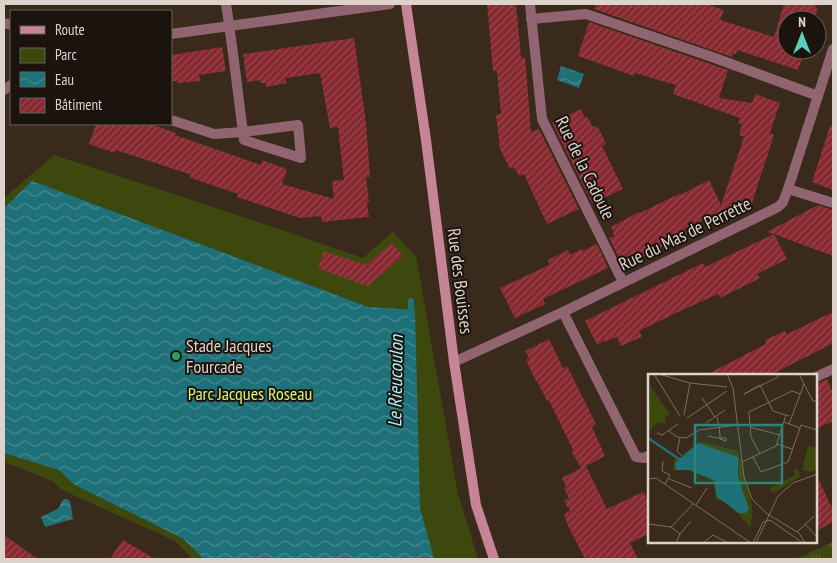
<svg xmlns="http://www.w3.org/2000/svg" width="837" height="563" font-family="'PT Sans Narrow',sans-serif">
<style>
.grass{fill:url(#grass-tufts)}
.green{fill:#3d480e}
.water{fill:url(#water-waves)}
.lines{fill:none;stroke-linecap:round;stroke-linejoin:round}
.stream{stroke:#1e7079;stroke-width:6}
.building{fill:url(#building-hatch)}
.street{stroke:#906571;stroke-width:10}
.secondary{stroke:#c78497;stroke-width:10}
.leisure-dot{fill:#2e9e5b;stroke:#1b140e;stroke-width:2}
.labels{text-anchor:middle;stroke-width:4;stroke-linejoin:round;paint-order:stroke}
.street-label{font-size:18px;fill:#ded3ca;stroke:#1b140e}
.poi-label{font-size:18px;fill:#ded3ca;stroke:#1b140e;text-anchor:start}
.park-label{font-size:18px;fill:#d8f372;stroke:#1b140e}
.water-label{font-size:19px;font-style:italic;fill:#b1eff7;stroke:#1b140e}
.inset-river{fill:none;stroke:#1e7079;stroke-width:2.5}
.inset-road{fill:none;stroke:#7b6e61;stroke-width:1}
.view{fill:#2e847c;fill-opacity:0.15;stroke:#2e847c;stroke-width:2.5}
.inset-edge{fill:none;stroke:#ded3ca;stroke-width:2.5}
</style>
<defs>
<pattern id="grass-tufts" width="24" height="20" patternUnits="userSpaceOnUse" patternTransform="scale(1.25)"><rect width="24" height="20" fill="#3d480e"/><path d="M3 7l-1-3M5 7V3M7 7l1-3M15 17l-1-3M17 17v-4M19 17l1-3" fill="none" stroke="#596230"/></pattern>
<pattern id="water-waves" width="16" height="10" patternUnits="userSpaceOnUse" patternTransform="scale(1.25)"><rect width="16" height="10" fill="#1e7079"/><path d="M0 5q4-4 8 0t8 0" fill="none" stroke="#498a91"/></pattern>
<pattern id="building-hatch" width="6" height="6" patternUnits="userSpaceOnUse" patternTransform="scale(1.25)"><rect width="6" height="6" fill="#872930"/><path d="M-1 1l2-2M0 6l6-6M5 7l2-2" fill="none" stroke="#98474d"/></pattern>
</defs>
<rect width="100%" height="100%" fill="#392a1b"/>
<path class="grass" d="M833,542V559H796Z"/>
<path class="green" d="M54,155L228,212L363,258L393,232L416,256L458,494L478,559H191L190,556L175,541L62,490L53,481L4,462V198Z"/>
<g class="water">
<path d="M561,66L584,74L579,88L557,80Z"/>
<path d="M32,181L368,307L415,310L420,508L434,559H202L201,556L182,538L75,485L59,470L4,453V208Z"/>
<path d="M64,499H67L70,501L73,519L45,527L41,517L59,508L61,502Z"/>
</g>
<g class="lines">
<path class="stream" d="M411,301V317"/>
</g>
<g class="building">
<path d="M487,4H516L521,58L525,57L531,132L539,129L579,209L547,224L524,174L519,176L514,167L510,169L500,149L496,115L501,114L497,71H493Z"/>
<path d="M596,4H706L724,10L720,20L774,37L784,4H817L816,8L818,9L814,20H787V50H805L798,70L737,50L736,54L733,53L732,57L594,9Z"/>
<path d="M589,22L728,70L719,98L752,103L755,94L780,103L770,133L774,135L752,203L716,220L719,213L684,229L687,234L628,264L626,260L621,262L609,238L614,236L613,233L614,232L611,227L639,212L640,213L679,194L680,195L709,180L721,205L744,137L739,135L742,124L738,123L740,118L673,94L676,85L635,73L634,76L578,56Z"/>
<path d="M354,38L366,123L370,177H366L369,202H367L369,217L322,222L321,216L300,218L237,197L238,194L191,178L189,174L116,150L115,153L89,144L96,124H150L176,133L175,135L261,165L262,160L287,169L282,184L334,199L332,181L344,180L338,127L330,128L320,73L286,78V83L266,87V83H260V80L247,82L243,54Z"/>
<path d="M222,47L226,71L199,75L200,81L177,83V81H171V55Z"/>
<path d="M581,109L585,118L587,117L593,127L597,126L602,135L606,144L602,146L623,189L592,203L552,123Z"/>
<path d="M830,126L833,127V190L812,182Z"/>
<path d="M818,205L833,210V256L774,234L787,259L757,274L760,278L720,298L718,294L678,312L639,331L642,337L621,346L617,337L605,342V340L597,345L585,321L703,263L705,267L774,234L767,232Z"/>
<path d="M392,243L403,256L368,286L318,269L324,251L366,265Z"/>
<path d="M597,244L608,268L543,299L545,304L515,318L500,288L549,265L548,260L568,250L570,255L581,249L582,251Z"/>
<path d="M833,312V343L814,353L768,376H704L766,344L765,340L785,331L787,334Z"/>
<path d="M549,339L563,368L567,366L596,424L592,427L605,456L586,466L607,509L643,492L650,504V533L630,543L638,559H585L568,526L564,514L570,511L564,501L569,498L564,488L566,487L562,478L581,468L571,451L573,450L549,400L547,401L537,381H536L526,360L529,358L525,351Z"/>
<path d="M827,379L833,393V421L816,429V384Z"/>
<path d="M816,474L833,510V522L816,531Z"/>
<path d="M4,535L38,559H4Z"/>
<path d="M123,540L155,559H110Z"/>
</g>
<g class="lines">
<g class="street">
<path d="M530,4L542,119L623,282"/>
<path d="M531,19L586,14L715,58L818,96"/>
<path d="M4,23L11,25"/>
<path d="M171,34L390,4"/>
<path d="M4,90L11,85"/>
<path d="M171,120L214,134L243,132L298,125L301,158L244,140C238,95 233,49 226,4"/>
<path d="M788,189L833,203"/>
<path d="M563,312L636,457L644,458L650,455"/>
<path d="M454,362L563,312L778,207L783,202L788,189L833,49"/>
<path d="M816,377L833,369"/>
</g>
<path class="secondary" d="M406,4L426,140L454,362L476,505L494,559"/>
</g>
<circle class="leisure-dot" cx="176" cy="356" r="5"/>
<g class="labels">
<g class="street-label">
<text transform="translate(585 168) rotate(64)" y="6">Rue de la Cadoule</text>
<text transform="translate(685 234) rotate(-26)" y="6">Rue du Mas de Perrette</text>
<text transform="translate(460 281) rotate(83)" y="6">Rue des Bouisses</text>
</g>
<g class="poi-label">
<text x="186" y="352">Stade Jacques<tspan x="186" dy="21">Fourcade</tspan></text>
</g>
<g class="park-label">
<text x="250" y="400">Parc Jacques Roseau</text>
</g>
<g class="water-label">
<text transform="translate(395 381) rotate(-89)" y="7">Le Rieucoulon</text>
</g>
</g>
<g transform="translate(648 374)">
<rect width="169" height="169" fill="#392a1b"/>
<path d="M149,94L153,102L126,119L121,115L147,101L145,96Z" fill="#3d480e"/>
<path d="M2,12L22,40L17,43V50L10,48L0,59ZM52,67L90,77L104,132L103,153L78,128L68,126L65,107L41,96H25L27,80L30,85ZM160,72L169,74V96L162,98L154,96Z" fill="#3d480e"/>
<path d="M50,69L90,83V103L101,135L98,139H91L69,123L66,106L41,96H28L27,89Z" fill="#1e7079"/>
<path class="inset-river" d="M0,64L34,87"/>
<path class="inset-road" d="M6,0L32,42M11,0L42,9L79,13M79,0L85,14L96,103L104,125L118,139L151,159L157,169M156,10L165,27H169M112,11L96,20L130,3V0M112,11L125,37L141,42M54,24L67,43M36,41L42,9M39,44L79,17M58,49L77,36M141,50L156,10L151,0M102,53L132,61M152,54L153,51L169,56M21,57L29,63L38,64L51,56L89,51M9,59L14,61L30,50M60,62L69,64H78V67L72,65V61L71,53L69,43M32,64L29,77L34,82M129,70L144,75M112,80L103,63L101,38L144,17L152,20M105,83L113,98L140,88L152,54L136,48M15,87L14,97L22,101L17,110M94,88L128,72L138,41M0,105L8,104L103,169M21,105L44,114M48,131L59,114M0,150L23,153L46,129M157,150L169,163M23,153L32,160L28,169M149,158L166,142M32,160L43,147M55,169L65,161L80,169M105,169L115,148L122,146L155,169M108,169L130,122L145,109L169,100"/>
<path class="view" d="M47,51H134V109H47Z"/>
<rect width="169" height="169" class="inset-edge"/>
</g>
<rect width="837" height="563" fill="none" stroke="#ded3ca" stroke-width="10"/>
<rect x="10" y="10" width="162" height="115" fill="#1b140e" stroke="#696059"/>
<rect x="20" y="26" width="25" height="8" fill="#c78497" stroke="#696059"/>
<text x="55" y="35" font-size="15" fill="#ded3ca">Route</text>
<rect x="20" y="48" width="25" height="15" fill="#3d480e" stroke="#696059"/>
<text x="55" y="60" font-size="15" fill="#ded3ca">Parc</text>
<rect x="20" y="72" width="25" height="15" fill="url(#water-waves)" stroke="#696059"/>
<text x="55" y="85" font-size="15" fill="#ded3ca">Eau</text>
<rect x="20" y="98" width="25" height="15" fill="url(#building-hatch)" stroke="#696059"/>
<text x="55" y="110" font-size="15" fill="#ded3ca">Bâtiment</text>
<g transform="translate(802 35)"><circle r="24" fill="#1b140e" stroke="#696059"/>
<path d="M0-4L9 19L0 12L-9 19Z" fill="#5acebc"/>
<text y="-8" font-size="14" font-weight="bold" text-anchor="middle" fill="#ded3ca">N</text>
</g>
</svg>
